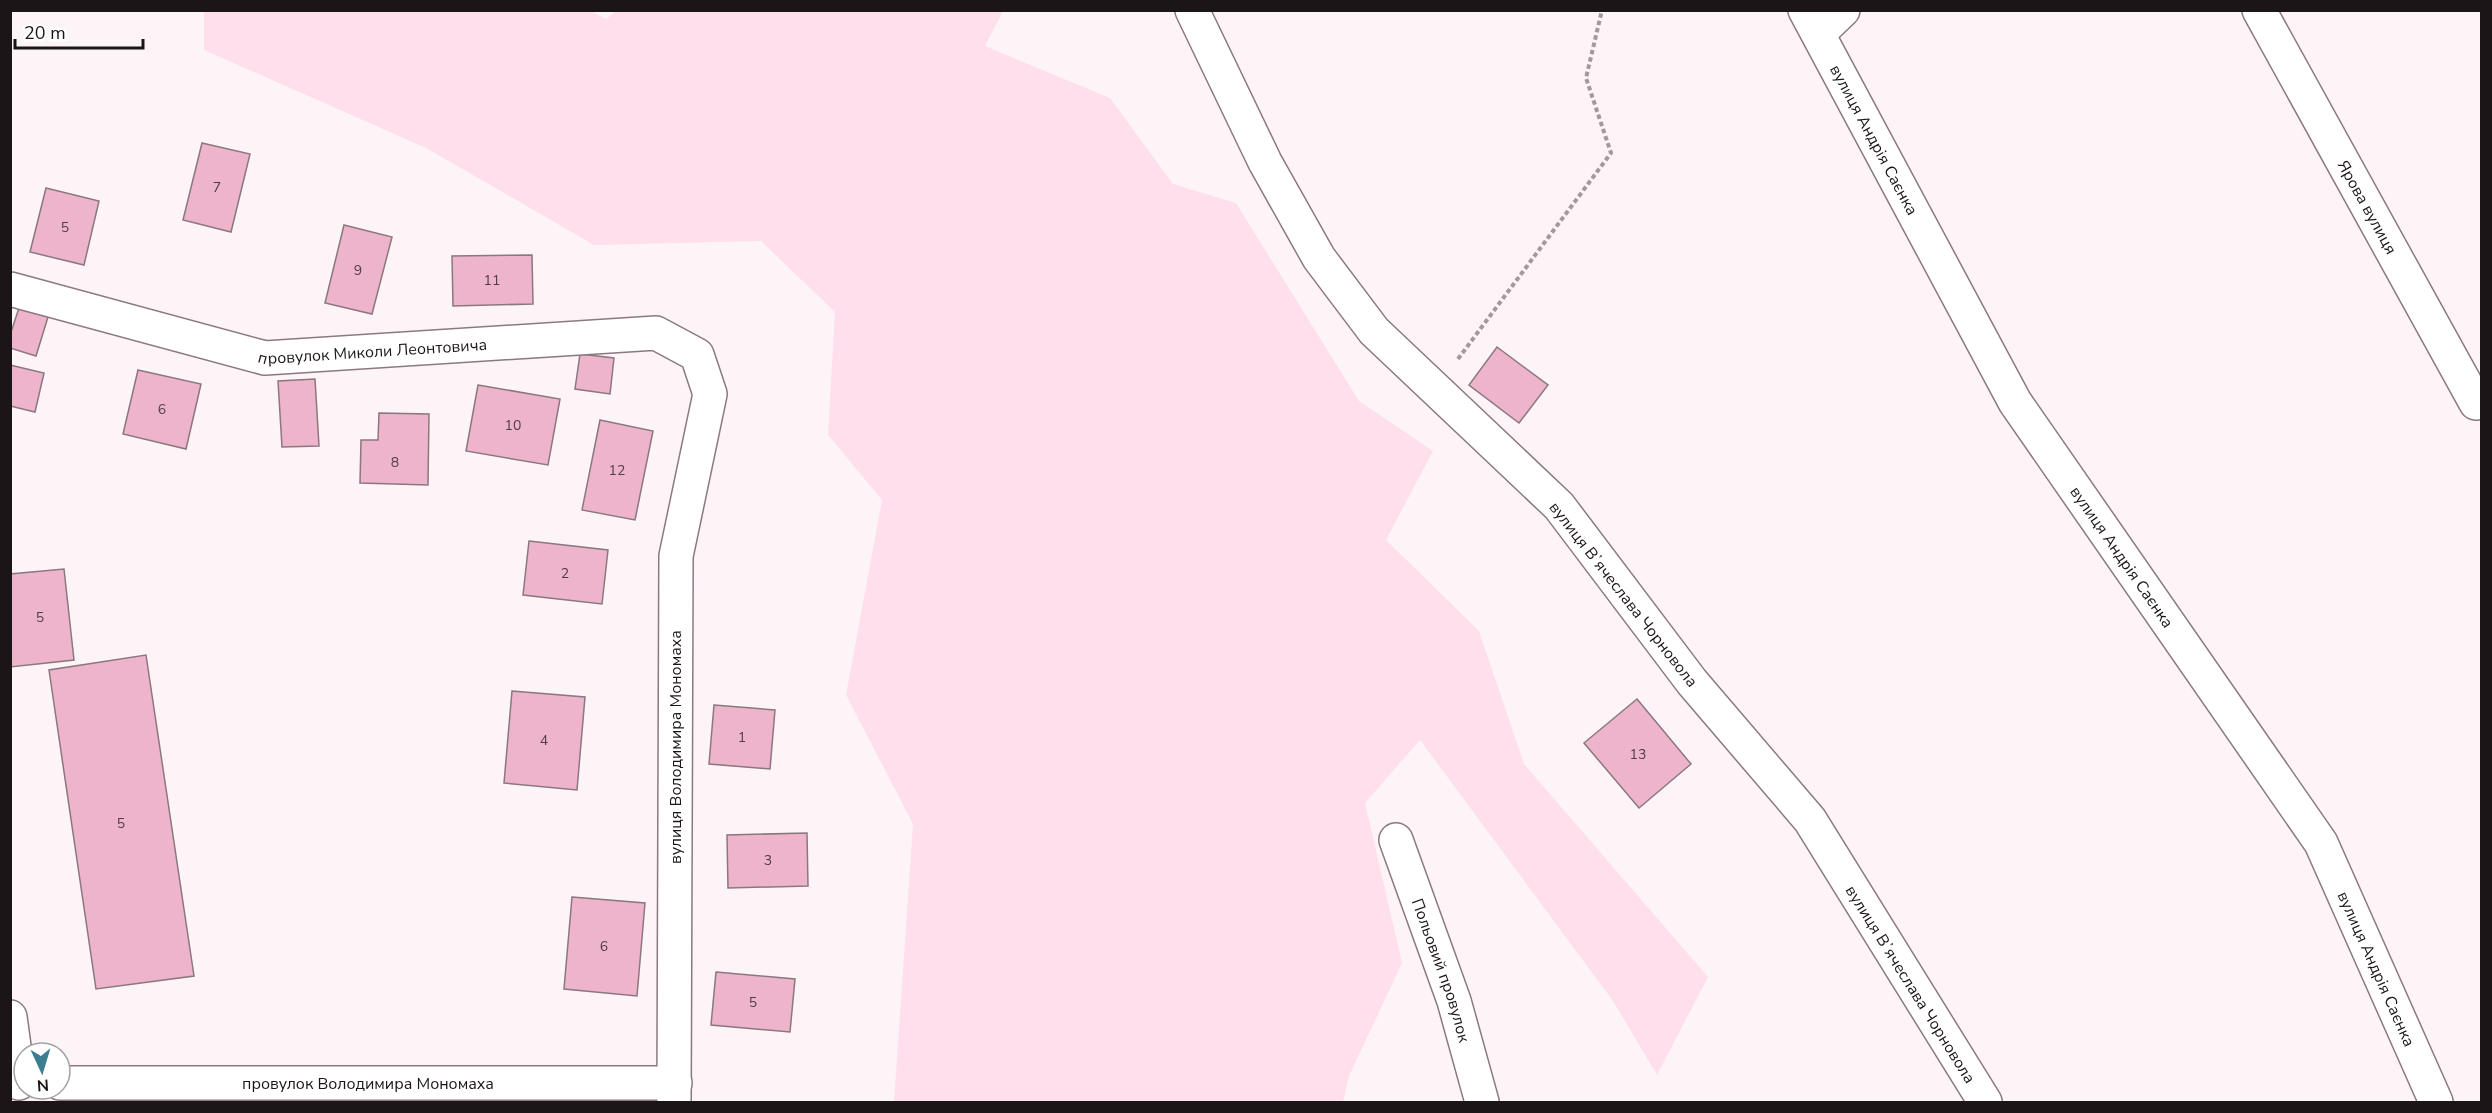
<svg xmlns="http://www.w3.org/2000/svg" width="2492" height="1113" font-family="'Nunito Sans',sans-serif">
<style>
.green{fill:#fedfeb}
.building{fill:#eeb4cc;stroke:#8b777f;stroke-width:1.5}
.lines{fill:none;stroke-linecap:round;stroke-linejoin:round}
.street-casing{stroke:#8c7880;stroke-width:36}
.path{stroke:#a1999c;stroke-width:4;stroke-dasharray:4.5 3;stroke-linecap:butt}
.street{stroke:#fff;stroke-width:33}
.labels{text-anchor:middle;stroke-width:6;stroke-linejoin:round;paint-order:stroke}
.number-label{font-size:14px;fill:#503d45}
.street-label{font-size:16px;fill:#1c1518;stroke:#fff}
</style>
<rect width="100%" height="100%" fill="#fdf4f7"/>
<path class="green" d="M590,10L606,19L618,10L1003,11L985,46L1110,98L1173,184L1236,203L1359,401L1433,451L1386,540L1479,631L1524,764L1708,977L1657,1075L1613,1001L1420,740L1365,803L1402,963L1349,1076L1343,1102H894L913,824L846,695L882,500L828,435L835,312L761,241L594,245L426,148L204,50V11Z"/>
<g class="building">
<path d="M202,143L250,154L231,232L183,220Z"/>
<path d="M46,188L99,201L84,265L30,252Z"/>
<path d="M344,225L392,237L372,314L325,303Z"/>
<path d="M532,255L533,304L453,306L452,256Z"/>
<path d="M19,308L48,317L36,356L10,348V335Z"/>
<path d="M1497,347L1548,385L1519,423L1469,385Z"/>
<path d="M580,354L614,358L610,394L575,389Z"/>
<path d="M10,365L44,373L35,412L10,406Z"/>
<path d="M138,370L201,384L186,449L123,434Z"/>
<path d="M315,379L319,446L282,447L278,381Z"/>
<path d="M478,385L560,399L548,465L466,451Z"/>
<path d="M379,413L429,414L428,485L360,483L361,440H378Z"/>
<path d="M600,420L653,431L635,520L582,510Z"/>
<path d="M529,541L608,550L602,604L523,595Z"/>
<path d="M64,569L74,660L10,667V574Z"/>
<path d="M146,655L194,976L96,989L49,670Z"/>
<path d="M512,691L585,697L577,790L504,783Z"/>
<path d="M1637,699L1691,764L1639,808L1584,743Z"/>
<path d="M714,705L775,710L770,769L709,764Z"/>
<path d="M807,833L808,886L728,888L727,835Z"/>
<path d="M572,897L645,903L637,996L564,989Z"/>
<path d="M716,972L795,979L790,1032L711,1025Z"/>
</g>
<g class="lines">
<defs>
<g id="street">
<path d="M1192,10L1265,162L1319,258L1374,331L1559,506L1692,682L1810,820L1985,1102"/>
<path id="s1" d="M1805,10L2015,402L2321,843L2436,1102"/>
<path id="s2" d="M2259,10L2476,403"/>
<path d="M1819,33L1843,10"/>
<path id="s3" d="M10,289L265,358L656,333L697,355L710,394L676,556L674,1102"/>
<path id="s4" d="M1396,840L1454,1001L1482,1102"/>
<path d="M10,1017L19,1083"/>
<path id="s5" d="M60,1083H675"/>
</g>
</defs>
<use href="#street" class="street-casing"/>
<path class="path" d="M1458,359L1611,153L1586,78L1602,10"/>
<use href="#street" class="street"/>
</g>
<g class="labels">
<g class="number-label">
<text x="217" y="192">7</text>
<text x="65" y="232">5</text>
<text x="358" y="275">9</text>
<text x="492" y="285">11</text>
<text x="162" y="414">6</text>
<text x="513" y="430">10</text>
<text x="395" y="467">8</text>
<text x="617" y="475">12</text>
<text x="565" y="578">2</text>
<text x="40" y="622">5</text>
<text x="742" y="742">1</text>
<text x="544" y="745">4</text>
<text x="1638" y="759">13</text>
<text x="121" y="828">5</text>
<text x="768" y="865">3</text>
<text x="604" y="951">6</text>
<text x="753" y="1007">5</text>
</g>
<g class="street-label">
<text dy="6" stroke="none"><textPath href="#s1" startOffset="147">вулиця Андрія Саєнка</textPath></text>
<text dy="6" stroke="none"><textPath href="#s2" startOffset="225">Ярова вулиця</textPath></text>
<text dy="6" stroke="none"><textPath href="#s3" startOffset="372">провулок Миколи Леонтовича</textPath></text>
<text dy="6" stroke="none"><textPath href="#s1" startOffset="633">вулиця Андрія Саєнка</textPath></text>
<text transform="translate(1624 594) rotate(52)" y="6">вулиця Вʼячеслава Чорновола</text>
<text transform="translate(675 747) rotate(-90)" y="6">вулиця Володимира Мономаха</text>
<text dy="6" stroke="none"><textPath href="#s1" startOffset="1119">вулиця Андрія Саєнка</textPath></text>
<text dy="6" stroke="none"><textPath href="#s4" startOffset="138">Польовий провулок</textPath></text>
<text transform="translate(1911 984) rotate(58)" y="6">вулиця Вʼячеслава Чорновола</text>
<text dy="6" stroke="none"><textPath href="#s5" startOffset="308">провулок Володимира Мономаха</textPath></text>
</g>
</g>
<rect width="2492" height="1113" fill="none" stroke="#1c1518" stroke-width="24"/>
<g transform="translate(42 1071) rotate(176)"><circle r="28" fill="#ffffff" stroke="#a4a1a3" stroke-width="1.5"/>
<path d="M0-4.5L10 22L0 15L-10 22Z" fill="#3b7e8f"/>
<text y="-9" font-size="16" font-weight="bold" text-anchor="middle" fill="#1c1518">N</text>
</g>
<path d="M15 39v9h128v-9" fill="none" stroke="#1c1518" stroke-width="3"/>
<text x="24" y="39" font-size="18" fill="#1c1518" stroke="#ffffff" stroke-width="4.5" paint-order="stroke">20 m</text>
</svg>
